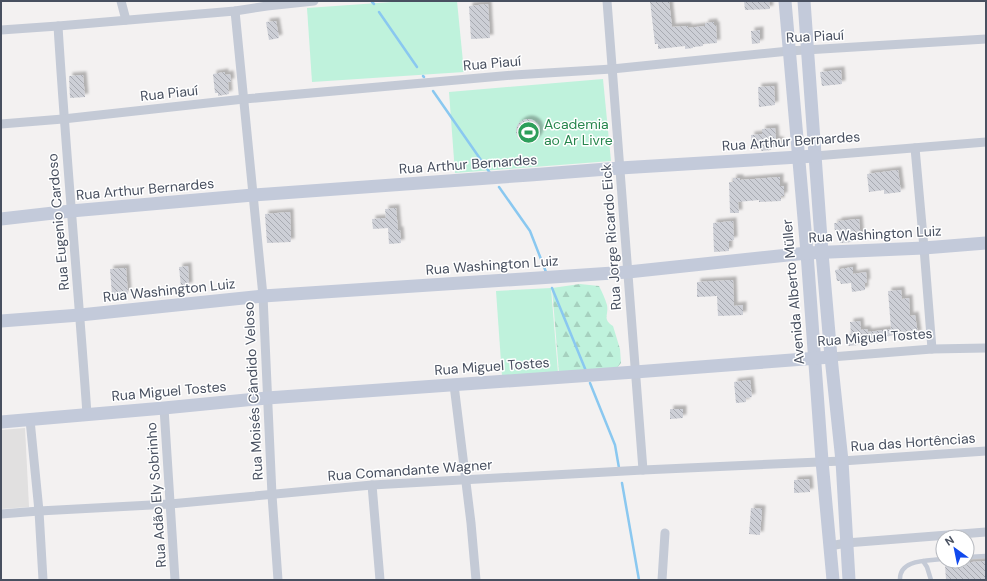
<svg xmlns="http://www.w3.org/2000/svg" width="987" height="581" font-family="'DM Sans',sans-serif">
<style>
.education{fill:#e1e0e0}
.forest{fill:url(#forest-firs)}
.park{fill:#bff2dc}
.lines{fill:none;stroke-linecap:round;stroke-linejoin:round}
.stream{stroke:#8ac8f0;stroke-width:2.5}
.building{fill:url(#building-back-hatch);filter:url(#shadow)}
.lane{stroke:#c4cad6;stroke-width:4.5}
.street{stroke:#c4cad6;stroke-width:9}
.secondary{stroke:#c3cada;stroke-width:13}
.labels{text-anchor:middle;stroke-width:3;stroke-linejoin:round;paint-order:stroke}
.street-label{font-size:14px;fill:#485060;stroke:#fff}
.leisure-label{font-size:14px;fill:#27864d;stroke:#fff;text-anchor:start}
</style>
<defs>
<pattern id="forest-firs" width="22" height="20" patternUnits="userSpaceOnUse"><rect width="22" height="20" fill="#bff2dc"/><path d="M5 1l3.5 6h-7zM16 11l3.5 6h-7z" fill="#a6d1bf"/></pattern>
<pattern id="building-back-hatch" width="6" height="6" patternUnits="userSpaceOnUse"><rect width="6" height="6" fill="#cdcfd6"/><path d="M-1 5l2 2M0 0l6 6M5-1l2 2" fill="none" stroke="#a8aab1"/></pattern>
<filter id="shadow"><feDropShadow dx="3.5" dy="-3.5" stdDeviation="1" flood-color="#0004"/></filter>
</defs>
<rect width="100%" height="100%" fill="#f3f1f1"/>
<path class="education" d="M25,428L29,507L1,509V430Z"/>
<path class="forest" d="M580,284L599,286C602,292 605,298 607,305C609,315 602,319 613,326L620,349L621,363L616,369L559,373L552,288Z"/>
<g class="park">
<path d="M406,1H457L464,72L312,82L307,8Z"/>
<path d="M603,79L611,161L455,173L449,92Z"/>
<path d="M551,288L558,373L502,376L496,291Z"/>
</g>
<g class="lines">
<g class="stream">
<path d="M372,2L374,4"/>
<path d="M379,12L417,67"/>
<path d="M423,76L424,77"/>
<path d="M433,91L490,173"/>
<path d="M499,187L530,231L546,272"/>
<path d="M552,288L586,371"/>
<path d="M590,383L615,445L619,468"/>
<path d="M622,483L639,580"/>
</g>
</g>
<g class="building">
<path d="M650,1H669L672,27L688,26V28L705,26V23L714,22V25H716L717,43L703,44V46L693,47V48L685,49V46L658,49V44H655Z"/>
<path d="M744,1H769L770,9L745,10Z"/>
<path d="M488,4L490,38L471,39L469,6Z"/>
<path d="M276,21L279,38L269,40L266,22Z"/>
<path d="M760,30V43L752,44L751,31Z"/>
<path d="M841,70L842,84L822,86L820,72Z"/>
<path d="M225,72V75L230,74L231,82H228L229,94L218,96V93H215L213,74Z"/>
<path d="M83,75L85,97L70,98L69,76Z"/>
<path d="M774,86L775,105L759,107L758,87Z"/>
<circle cx="528" cy="131" r="12"/>
<path d="M775,128L776,140H780V147L771,148V150L761,151V149H752L751,135L762,134V129Z"/>
<path d="M898,170L901,192L884,194V190L869,192L867,174Z"/>
<path d="M780,177V186H784V196H781V201L759,202V200L738,202L739,213H730L729,182H733V178H740V180Z"/>
<path d="M396,208L398,230H400L401,243L389,244L388,228L373,229L372,219L386,218L385,209Z"/>
<path d="M290,212L291,242L267,243L265,214Z"/>
<path d="M859,219L861,240L852,241V242L840,243V231L835,232L834,223H838V221Z"/>
<path d="M733,221L734,240L729,241V251L714,252L713,223Z"/>
<path d="M188,266L189,286L181,287L179,267Z"/>
<path d="M853,267V274L866,272L867,282L865,283V290L852,292L851,283L841,284L840,281H837L835,270Z"/>
<path d="M126,268L128,294L112,295L110,269Z"/>
<path d="M733,280L734,306L743,305V315L718,316L717,296L697,297V282Z"/>
<path d="M901,290L902,299L909,298L910,316L915,315L918,334L910,335V338H896L895,335L879,338V343L848,346L847,335L851,334L850,322L860,321L861,330L867,329L868,332L891,329L888,291Z"/>
<path d="M750,380L752,397L746,398V402L736,403L734,382Z"/>
<path d="M670,409H683V418L670,419Z"/>
<path d="M809,479L810,492L794,493V480Z"/>
<path d="M751,508L762,509L760,535L749,534Z"/>
<path d="M986,561V580H946L945,564Z"/>
</g>
<g class="lines">
<g class="lane">
<path d="M967,557L986,556"/>
<path d="M923,561L927,567L931,580"/>
<path d="M900,580C899,559 928,561 943,559"/>
</g>
<g class="street">
<path d="M121,1L126,20"/>
<path d="M607,1C620,157 630,314 643,470"/>
<path d="M235,11L263,296L272,495L278,580"/>
<path d="M58,26C66,156 78,285 87,414"/>
<path d="M1,30L58,26L235,11L267,6L314,1"/>
<path d="M1,124L63,119L244,99L514,75L612,69L789,51L986,39"/>
<path d="M915,148L924,248L932,349"/>
<path d="M815,156L986,142"/>
<path d="M831,357L932,349L986,348"/>
<path d="M454,385L471,523L476,580"/>
<path d="M164,408L175,580"/>
<path d="M30,420L39,511L43,580"/>
<path d="M372,485L380,580"/>
<path d="M1,514L39,511L170,504L372,485L643,470L842,461L986,451"/>
<path d="M830,546L846,543L986,532"/>
<path d="M662,580L665,533"/>
</g>
<g class="secondary">
<path d="M785,1L807,253L822,461L833,580"/>
<path d="M804,1L822,253L831,357L842,461L849,580"/>
<path d="M1,219L71,211L253,195L530,175L620,168L815,156"/>
<path d="M1,321L80,315L263,296L628,272L807,253L924,248L986,243"/>
<path d="M1,422L164,408L267,398L635,372L831,357"/>
</g>
</g>
<defs>
<symbol id="stadium-disc" viewBox="-11 -11 22 22"><circle r="9.5" fill="#2e9e5b" stroke="#fff"/><path d="M0-5a6.5 5 0 1 0 0 10a6.5 5 0 1 0 0-10ZM-3.5-1.8h7v3.6h-7Z" fill="#fff"/></symbol>
</defs>
<g fill-rule="evenodd">
<use href="#stadium-disc" x="516" y="120" width="25" height="25"/>
</g>
<g class="labels">
<g class="street-label">
<text transform="translate(815 36) rotate(-3)" y="5">Rua Piauí</text>
<text transform="translate(492 63) rotate(-5)" y="5">Rua Piauí</text>
<text transform="translate(169 93) rotate(-6)" y="5">Rua Piauí</text>
<text transform="translate(791 141) rotate(-4)" y="5">Rua Arthur Bernardes</text>
<text transform="translate(468 164) rotate(-4)" y="5">Rua Arthur Bernardes</text>
<text transform="translate(145 189) rotate(-5)" y="5">Rua Arthur Bernardes</text>
<text transform="translate(58 222) rotate(-95)" y="5">Rua Eugenio Cardoso</text>
<text transform="translate(875 234) rotate(-3)" y="5">Rua Washington Luiz</text>
<text transform="translate(611 237) rotate(-94)" y="5">Rua Jorge Ricardo Eick</text>
<text transform="translate(492 265) rotate(-4)" y="5">Rua Washington Luiz</text>
<text transform="translate(169 290) rotate(-6)" y="5">Rua Washington Luiz</text>
<text transform="translate(793 292) rotate(-95)" y="5">Avenida Alberto Müller</text>
<text transform="translate(875 337) rotate(-4)" y="5">Rua Miguel Tostes</text>
<text transform="translate(492 366) rotate(-4)" y="5">Rua Miguel Tostes</text>
<text transform="translate(169 391) rotate(-5)" y="5">Rua Miguel Tostes</text>
<text transform="translate(253 391) rotate(-93)" y="5">Rua Moisés Cândido Veloso</text>
<text transform="translate(913 442) rotate(-4)" y="5">Rua das Hortências</text>
<text transform="translate(410 470) rotate(-4)" y="5">Rua Comandante Wagner</text>
<text transform="translate(156 495) rotate(-94)" y="5">Rua Adão Ely Sobrinho</text>
</g>
<g class="leisure-label">
<text x="544" y="129">Academia<tspan x="544" dy="16">ao Ar Livre</tspan></text>
</g>
</g>
<rect width="987" height="581" fill="none" stroke="#485060" stroke-width="4"/>
<g transform="translate(955 549) rotate(327)"><circle r="19" fill="#ffffff" stroke="#b6b9bf"/>
<path d="M0-3L7 15L0 10L-7 15Z" fill="#1149ed"/>
<text y="-6" font-size="11" font-weight="bold" text-anchor="middle" fill="#485060">N</text>
</g>
</svg>
